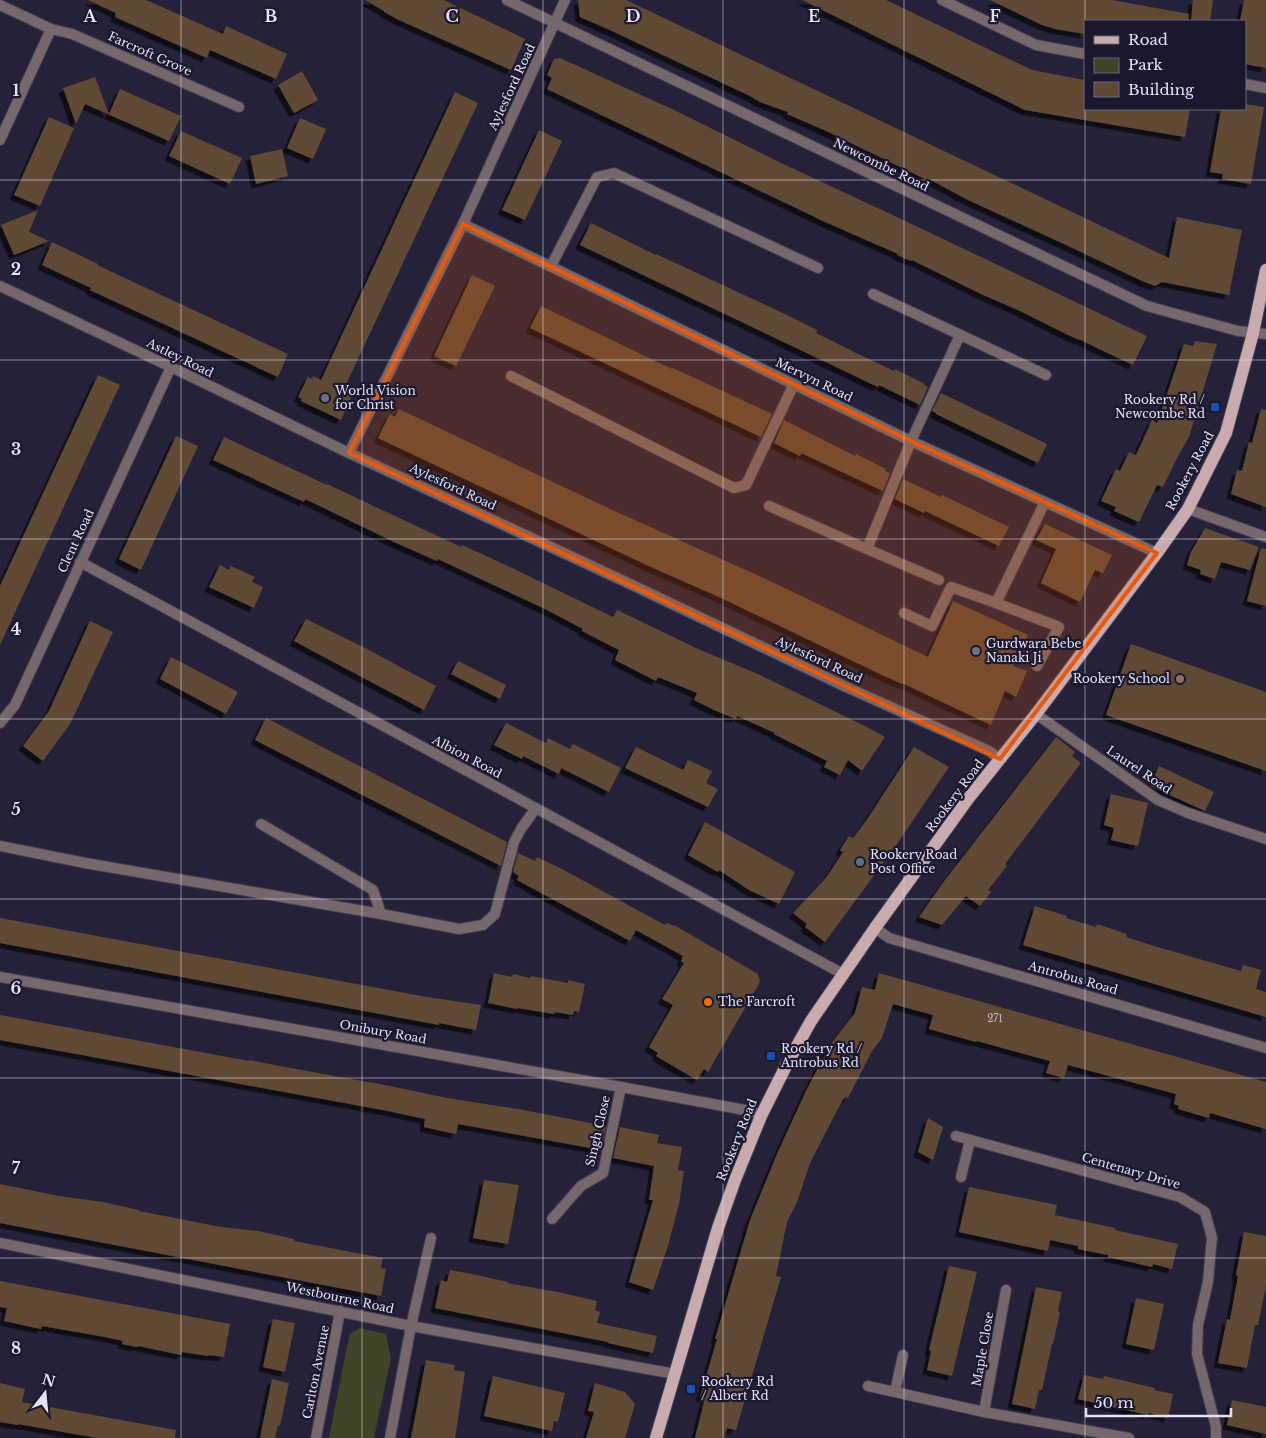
<svg xmlns="http://www.w3.org/2000/svg" width="1266" height="1438" font-family="'Libre Baskerville',serif">
<style>
.green{fill:#404325}
.building{fill:#5e4a34;filter:url(#shadow)}
.lines{fill:none;stroke-linecap:round;stroke-linejoin:round}
.lane-casing{stroke:#3f3c52;stroke-width:12}
.street-casing{stroke:#3f3c52;stroke-width:12}
.primary-casing{stroke:#3f3c52;stroke-width:14}
.lane{stroke:#76676a;stroke-width:10}
.street{stroke:#76676a;stroke-width:10}
.primary{stroke:#c9aaaf;stroke-width:12}
.marked{fill:#e8590c;fill-opacity:0.2;stroke:#e8590c;stroke-width:4;stroke-linejoin:round}
.grid{fill:none;stroke:#e4e3f3;stroke-width:1;stroke-opacity:0.55}
.worship-dot{fill:#6b7280;stroke:#1b172e;stroke-width:2}
.transit-dot{fill:#1a4fb4;stroke:#1b172e;stroke-width:2}
.education-dot{fill:#8d6e63;stroke:#1b172e;stroke-width:2}
.service-dot{fill:#5c6f8a;stroke:#1b172e;stroke-width:2}
.food-dot{fill:#e8710a;stroke:#1b172e;stroke-width:2}
.labels{text-anchor:middle;stroke-width:4.5;stroke-linejoin:round;paint-order:stroke}
.number-label{font-size:10px;fill:#c2bdc3}
.street-label{font-size:12px;fill:#e4e3f3;stroke:#1b172e}
.poi-label{font-size:12px;fill:#e4e3f3;stroke:#1b172e;text-anchor:start}
.grid-label{font-size:16px;text-anchor:middle;font-weight:bold;fill:#e4e3f3;stroke:#1b172e;stroke-width:4.5;stroke-linejoin:round;paint-order:stroke}
</style>
<defs>
<filter id="shadow"><feDropShadow dx="-4.5" dy="4.5" stdDeviation="0" flood-color="#0009"/></filter>
</defs>
<rect width="100%" height="100%" fill="#242138"/>
<path class="green" d="M360,1328L386,1334L391,1358L374,1438H329L346,1351L350,1334Z"/>
<g class="building">
<path d="M88,0H146L223,34L226,26L287,54L276,79L210,50L207,58L115,17L116,13Z"/>
<path d="M365,0H444L525,39L511,70L399,20L384,12V11Z"/>
<path d="M578,0H626L1169,258L1177,217L1242,230L1229,295L1162,282L1155,286L1142,281L1064,244L968,200L927,178V180L824,130L787,114L788,112L760,102L750,96L612,31L580,17Z"/>
<path d="M802,0H886L1032,70L1085,80V109H1190L1185,137L1025,110Z"/>
<path d="M990,0H1112L1189,14L1188,21H1085V34L1055,29L1042,25Z"/>
<path d="M1193,0H1213L1210,21H1191Z"/>
<path d="M1244,0H1266V68L1245,64V21H1240Z"/>
<path d="M560,58L674,110L777,161L918,227L1147,336L1133,365L1099,349L1079,339V340L1064,333L1020,311L981,294L912,260L911,261L897,255L898,254L823,221L547,89L552,78L547,75L554,59Z"/>
<path d="M302,71L318,100L294,113L278,85Z"/>
<path d="M95,77L109,114L120,89L181,116L169,141L85,104L76,124L63,88Z"/>
<path d="M455,92L478,103L343,391L352,395L341,420L301,401L302,399L298,397L308,377L312,379L313,376L321,380Z"/>
<path d="M1245,104L1264,107L1251,184L1222,179L1223,174L1210,172L1221,109H1245Z"/>
<path d="M49,117L74,128L40,206L14,195Z"/>
<path d="M300,118L326,129L313,159L287,148Z"/>
<path d="M539,130L562,141L525,220L502,210Z"/>
<path d="M181,131L242,158L230,184L169,156Z"/>
<path d="M282,149L288,176L256,184L250,156Z"/>
<path d="M38,210L29,232L49,241L14,255L1,225Z"/>
<path d="M591,223L656,255V254L787,315L817,330L816,333L858,354L894,371L895,369L925,384L924,385L928,387L920,405L879,385L878,387L580,245Z"/>
<path d="M52,242L98,264L97,265L288,354L278,377L90,290L91,288L42,265Z"/>
<path d="M472,275L495,286L456,366L434,356Z"/>
<path d="M541,306L672,369L673,368L772,414L761,437L530,328Z"/>
<path d="M1195,341L1217,344L1201,397L1189,437L1178,456L1163,487L1157,485L1139,522L1114,511L1116,507L1101,501L1116,469L1120,471L1129,452L1136,455L1152,420L1157,423L1184,344L1193,346Z"/>
<path d="M98,375L120,385L0,645V586Z"/>
<path d="M941,393L1047,444L1038,463L936,414V413L932,411Z"/>
<path d="M399,409L608,508L768,580L928,657L953,601L1028,635L1013,666L1027,671L1016,697L1005,691L991,725L902,683V684L882,675L717,596L653,568L378,438L390,414L395,417Z"/>
<path d="M1261,409L1266,410V507L1231,494L1237,470L1242,471L1249,442L1252,443Z"/>
<path d="M784,420L855,456L856,454L886,469L885,471L890,473L883,491L801,453L800,456L774,443Z"/>
<path d="M176,436L198,446L141,570L119,559Z"/>
<path d="M224,437L327,485V484L461,547L462,545L510,567L613,617L617,610L696,648L760,675L867,727L885,737L862,771L848,760L840,775L824,767L827,761L774,734L775,733L737,716L736,719L714,710L694,700L697,693L658,677L656,681L615,660L619,650L582,631L583,629L545,609L438,559L437,561L394,542L305,499L304,502L213,460Z"/>
<path d="M903,479L941,497L942,495L1009,527L999,546L925,511L924,513L895,499Z"/>
<path d="M1045,524L1112,555L1103,573L1095,570L1080,602L1041,583L1056,549L1036,540Z"/>
<path d="M1205,528L1259,547L1250,570L1221,562L1215,579L1200,574L1201,570L1187,565L1191,552Z"/>
<path d="M1261,548L1266,549V606L1247,601Z"/>
<path d="M220,565L229,570L231,566L255,577L252,582L263,587L254,608L209,587Z"/>
<path d="M306,619L365,648L436,686L424,710L294,641Z"/>
<path d="M90,621L113,632L70,724L43,761L23,746L49,711Z"/>
<path d="M1131,644L1266,692V771L1106,715Z"/>
<path d="M171,657L238,692L226,714L160,679Z"/>
<path d="M458,661L506,685L500,699L451,674Z"/>
<path d="M266,718L507,842L501,866L255,740Z"/>
<path d="M506,723L546,743L548,738L570,749L573,744L621,768L609,792L561,768L559,774L523,756L522,759L494,745Z"/>
<path d="M1056,737L1075,752L1072,756L1081,763L1005,864L1007,866L988,890L991,892L980,906L966,896L942,925L919,917L942,884Z"/>
<path d="M636,747L683,770L688,760L712,771L706,783L718,789L708,807L625,768Z"/>
<path d="M914,747L949,767L897,844L825,942L805,927L807,924L793,913L826,878L843,852L840,850L849,836L853,838L866,821Z"/>
<path d="M1159,766L1214,792L1205,811L1150,786Z"/>
<path d="M1111,794L1148,803L1138,846L1111,840L1114,828L1104,825Z"/>
<path d="M705,822L795,872L779,904L749,890L719,870L718,872L688,855Z"/>
<path d="M518,853L535,861L537,857L562,869L665,925L667,923L673,926L674,925L758,974L760,982L708,1072L704,1069L697,1080L656,1056L658,1053L649,1047L673,1005L662,999L684,963L681,961L683,956L636,930L630,941L517,880L519,876L513,872Z"/>
<path d="M1035,906L1067,916L1066,918L1096,927L1097,924L1127,934L1126,937L1154,946L1241,971L1243,965L1261,970L1256,989L1266,992V1017L1023,945Z"/>
<path d="M0,918L427,997L481,1005L476,1030L439,1023V1025L0,943Z"/>
<path d="M494,973L512,977L513,974L530,978L531,976L568,983V980L585,984L579,1012L574,1011L573,1015L555,1012L554,1014L518,1008L517,1009L488,1003Z"/>
<path d="M879,973L1266,1082V1129L1210,1113L1209,1118L1178,1109L1179,1106L1174,1104L1176,1094L1068,1065L1064,1078L1046,1073L1050,1061L977,1041L976,1042L929,1029L933,1015L893,1004L882,1038L872,1051L848,1098L846,1097L844,1099H843L810,1163L797,1202L787,1222L776,1276L781,1277L736,1430L727,1428L724,1438H695L705,1398L700,1397L717,1339H715L750,1220L777,1154L806,1091L830,1045L855,1013L862,987L875,990Z"/>
<path d="M0,1015L249,1061V1060L285,1067L390,1086L447,1098L518,1109L606,1126L601,1150L458,1124L456,1134L441,1131L424,1127L425,1119L388,1111L0,1040Z"/>
<path d="M928,1118L943,1127L933,1160L918,1152Z"/>
<path d="M620,1127L659,1135L657,1143L682,1147L678,1170L684,1171L679,1204L668,1246L653,1290L629,1282L653,1200H649L654,1166L613,1158Z"/>
<path d="M484,1180L519,1185L508,1244L473,1238Z"/>
<path d="M0,1184L59,1196L103,1202L139,1210V1211L221,1227L258,1231L294,1239V1241L383,1258L381,1268L386,1269L381,1296L0,1223Z"/>
<path d="M969,1187L1057,1205L1055,1215L1115,1228V1230L1178,1244L1172,1269L1153,1264L1152,1267L1108,1257V1255L1078,1249V1246L1050,1240L1048,1251L959,1232Z"/>
<path d="M1244,1232L1266,1236V1286L1258,1325H1255L1247,1368L1218,1363L1227,1319L1230,1320L1238,1276L1236,1275Z"/>
<path d="M949,1266L977,1272L952,1376L927,1370L931,1351L929,1350Z"/>
<path d="M450,1270L472,1274L508,1282L507,1283L558,1292L597,1301L595,1310L600,1312L597,1323L657,1336L653,1353L608,1343V1342L435,1308L441,1280L447,1282Z"/>
<path d="M0,1281L230,1324L224,1357L209,1355L208,1356L182,1352L181,1355L138,1346L137,1347L122,1344L123,1341L105,1337L42,1326L41,1329L4,1321L7,1308L0,1307Z"/>
<path d="M1036,1287L1062,1292L1058,1311L1060,1312L1053,1344H1052L1042,1390H1039L1035,1409L1012,1404Z"/>
<path d="M1136,1298L1164,1304L1154,1350L1126,1344Z"/>
<path d="M273,1319L295,1323L285,1372L263,1367Z"/>
<path d="M426,1360L455,1365L454,1370L465,1372L455,1438H411Z"/>
<path d="M1084,1375L1103,1379L1104,1376L1155,1388L1154,1390L1173,1394L1168,1418L1149,1413L1148,1415L1078,1399Z"/>
<path d="M493,1376L565,1393L558,1422L554,1421L552,1431L484,1416Z"/>
<path d="M272,1379L289,1383L280,1426L278,1425L275,1438H260Z"/>
<path d="M0,1383L25,1389L22,1402L176,1430L175,1438H97L18,1424V1425L0,1422Z"/>
<path d="M595,1383L625,1392L635,1404L625,1438H586L594,1412L588,1411Z"/>
<path d="M1232,1400L1266,1407V1434L1227,1425Z"/>
</g>
<g class="lines">
<defs>
<g id="lane">
<path d="M551,266L597,177L614,173L818,268"/>
<path d="M873,294L1046,375"/>
<path d="M511,376L734,488L746,485L794,384"/>
<path d="M769,506L867,549L911,441L960,335"/>
<path d="M867,549L939,580"/>
<path d="M904,613L932,626L951,587L996,603"/>
<path d="M1037,666L1059,627L996,603L1045,502"/>
<path d="M1036,714L1158,800L1188,813L1266,839"/>
<path d="M261,824L373,890L381,914"/>
<path d="M0,846L85,863L381,914L459,929L483,925L495,914L514,842L521,829L536,808"/>
</g>
<g id="street">
<path d="M507,0L1147,306L1238,331L1266,334"/>
<path d="M942,0L1036,45L1085,54"/>
<path d="M0,5L51,29L72,34L239,107"/>
<path d="M1245,84L1266,88"/>
<path d="M0,140L51,29"/>
<path d="M463,224L911,441L1157,553"/>
<path d="M0,286L171,367L349,453L630,584L846,687L989,751L1000,759"/>
<path d="M349,453L463,224L565,0"/>
<path d="M1188,509L1266,537"/>
<path d="M80,562L843,974"/>
<path d="M0,723L15,705L171,367"/>
<path d="M875,928L889,938L1266,1048"/>
<path d="M0,977L621,1087L750,1111L761,1116"/>
<path d="M956,1136L1180,1197L1205,1212L1212,1238L1208,1282L1198,1325L1197,1354L1216,1427V1438"/>
<path d="M961,1177L970,1140"/>
<path d="M552,1219L581,1186L603,1173L621,1087"/>
<path d="M0,1243L411,1326L675,1374"/>
<path d="M868,1386L984,1412L1129,1438"/>
<path d="M895,1392L903,1355"/>
<path d="M984,1412L1006,1290"/>
<path d="M316,1438L340,1311"/>
<path d="M390,1438L411,1326L431,1238"/>
</g>
<path id="primary" d="M656,1438L718,1228L735,1180L761,1116L788,1062L811,1021L875,928L968,799L1036,714L1157,553L1188,509L1226,433L1253,333L1266,270"/>
</defs>
<use href="#lane" class="lane-casing"/>
<use href="#street" class="street-casing"/>
<use href="#primary" class="primary-casing"/>
<use href="#lane" class="lane"/>
<use href="#street" class="street"/>
<use href="#primary" class="primary"/>
</g>
<path class="marked" d="M463,224L911,441L1157,553L1000,759L349,453Z"/>
<path class="grid" d="M181,0V1438M362,0V1438M543,0V1438M723,0V1438M904,0V1438M1085,0V21M1085,109V1438M0,180H1266M0,360H1266M0,539H1266M0,719H1266M0,899H1266M0,1078H1266M0,1258H1266"/>
<g class="worship-dot">
<circle cx="325" cy="398" r="5"/>
<circle cx="976" cy="651" r="5"/>
</g>
<g class="transit-dot">
<rect x="1210" y="402" width="10" height="10" rx="2.5"/>
<rect x="766" y="1051" width="10" height="10" rx="2.5"/>
<rect x="686" y="1384" width="10" height="10" rx="2.5"/>
</g>
<circle class="education-dot" cx="1180" cy="679" r="5"/>
<circle class="service-dot" cx="860" cy="862" r="5"/>
<circle class="food-dot" cx="708" cy="1002" r="5"/>
<g class="labels">
<g class="number-label">
<text x="995" y="1022">271</text>
</g>
<g class="street-label">
<text transform="translate(150 54) rotate(24)" y="4">Farcroft Grove</text>
<text transform="translate(512 87) rotate(-65)" y="4">Aylesford Road</text>
<text transform="translate(881 165) rotate(26)" y="4">Newcombe Road</text>
<text transform="translate(180 358) rotate(26)" y="4">Astley Road</text>
<text transform="translate(814 380) rotate(26)" y="4">Mervyn Road</text>
<text transform="translate(1190 471) rotate(-62)" y="4">Rookery Road</text>
<text transform="translate(453 487) rotate(25)" y="4">Aylesford Road</text>
<text transform="translate(76 541) rotate(-65)" y="4">Clent Road</text>
<text transform="translate(819 660) rotate(25)" y="4">Aylesford Road</text>
<text transform="translate(467 757) rotate(28)" y="4">Albion Road</text>
<text transform="translate(1139 770) rotate(34)" y="4">Laurel Road</text>
<text transform="translate(955 796) rotate(-53)" y="4">Rookery Road</text>
<text transform="translate(1073 978) rotate(16)" y="4">Antrobus Road</text>
<text transform="translate(383 1032) rotate(10)" y="4">Onibury Road</text>
<text transform="translate(598 1131) rotate(-77)" y="4">Singh Close</text>
<text transform="translate(737 1140) rotate(-68)" y="4">Rookery Road</text>
<text transform="translate(1131 1171) rotate(16)" y="4">Centenary Drive</text>
<text transform="translate(340 1298) rotate(12)" y="4">Westbourne Road</text>
<text transform="translate(983 1349) rotate(-80)" y="4">Maple Close</text>
<text transform="translate(316 1372) rotate(-79)" y="4">Carlton Avenue</text>
</g>
<g class="poi-label">
<text x="335" y="395">World Vision<tspan x="335" dy="14">for Christ</tspan></text>
<text x="1205" y="404" text-anchor="end">Rookery Rd /<tspan x="1205" dy="14">Newcombe Rd</tspan></text>
<text x="986" y="648">Gurdwara Bebe<tspan x="986" dy="14">Nanaki Ji</tspan></text>
<text x="1170" y="683" text-anchor="end">Rookery School</text>
<text x="870" y="859">Rookery Road<tspan x="870" dy="14">Post Office</tspan></text>
<text x="718" y="1006">The Farcroft</text>
<text x="781" y="1053">Rookery Rd /<tspan x="781" dy="14">Antrobus Rd</tspan></text>
<text x="701" y="1386">Rookery Rd<tspan x="701" dy="14">/ Albert Rd</tspan></text>
</g>
</g>
<g class="grid-label">
<text x="90" y="22">A</text>
<text x="271" y="22">B</text>
<text x="452" y="22">C</text>
<text x="633" y="22">D</text>
<text x="814" y="22">E</text>
<text x="995" y="22">F</text>
<text x="16" y="96">1</text>
<text x="16" y="275">2</text>
<text x="16" y="455">3</text>
<text x="16" y="635">4</text>
<text x="16" y="815">5</text>
<text x="16" y="994">6</text>
<text x="16" y="1174">7</text>
<text x="16" y="1354">8</text>
</g>
<rect x="1084" y="20" width="162" height="90" fill="#1b172e" stroke="#6b697d"/>
<rect x="1094" y="36" width="25" height="8" fill="#c9aaaf" stroke="#6b697d"/>
<text x="1128" y="45" font-size="15" fill="#e4e3f3">Road</text>
<rect x="1094" y="58" width="25" height="15" fill="#404325" stroke="#6b697d"/>
<text x="1128" y="70" font-size="15" fill="#e4e3f3">Park</text>
<rect x="1094" y="82" width="25" height="15" fill="#5e4a34" stroke="#6b697d"/>
<text x="1128" y="95" font-size="15" fill="#e4e3f3">Building</text>
<g transform="translate(45 1393) rotate(16)" stroke="#1b172e" stroke-width="4" paint-order="stroke">
<path d="M0-4L9 19L0 12L-9 19Z" fill="#e4e3f3"/>
<text y="-8" font-size="14" font-weight="bold" text-anchor="middle" fill="#e4e3f3">N</text>
</g>
<path d="M1086 1408v8h145v-8" fill="none" stroke="#e4e3f3" stroke-width="2.5"/>
<text x="1094" y="1408" font-size="15" fill="#e4e3f3" stroke="#1b172e" stroke-width="4" paint-order="stroke">50 m</text>
</svg>
